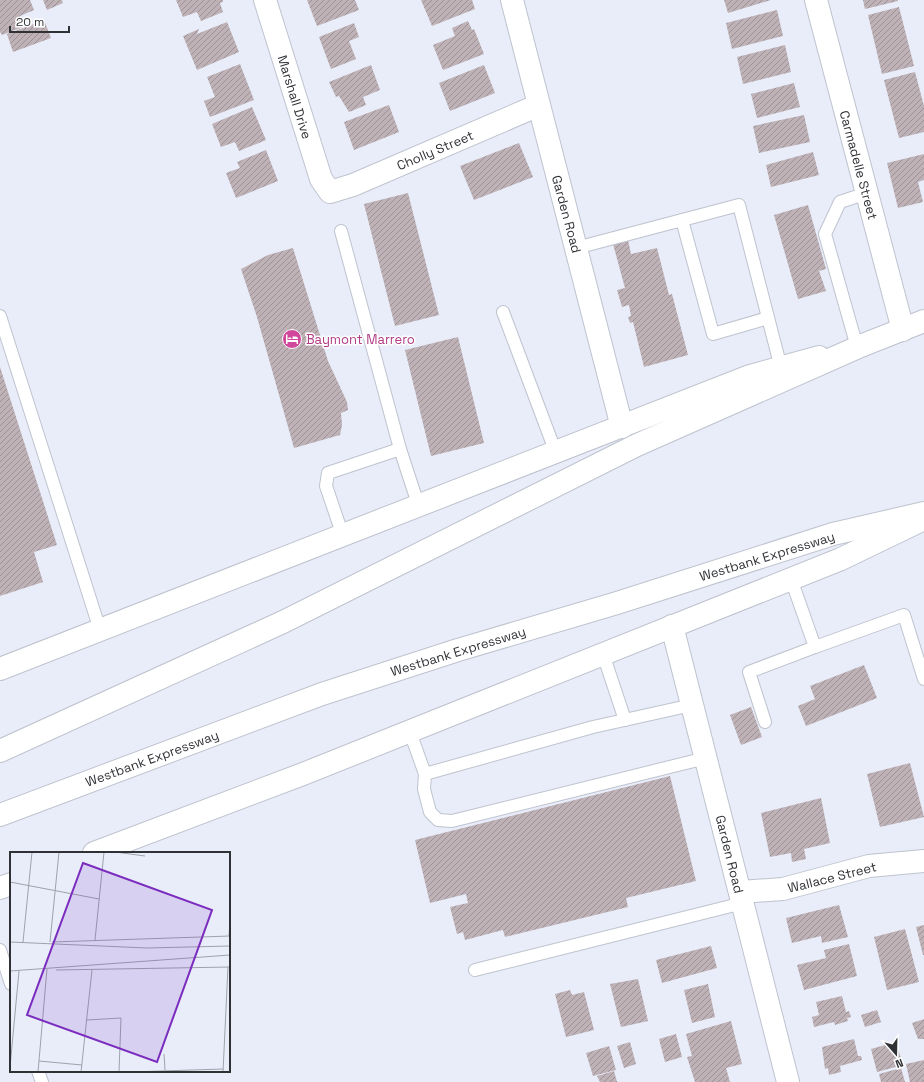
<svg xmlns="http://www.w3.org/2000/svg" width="924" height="1082" font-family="'Space Grotesk',sans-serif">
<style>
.building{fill:url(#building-hatch)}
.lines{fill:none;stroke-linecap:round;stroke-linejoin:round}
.service-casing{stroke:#bec3ce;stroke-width:14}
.minor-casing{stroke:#bec3ce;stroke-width:24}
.secondary-casing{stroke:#bec3ce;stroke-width:24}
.trunk-casing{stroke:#bec3ce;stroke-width:24}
.motorway-casing{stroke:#bec3ce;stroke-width:24}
.service{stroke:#fff;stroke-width:12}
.minor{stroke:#fff;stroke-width:22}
.secondary{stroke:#fff;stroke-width:22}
.trunk{stroke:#fff;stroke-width:22}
.motorway{stroke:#fff;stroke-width:22}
.labels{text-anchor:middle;stroke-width:3;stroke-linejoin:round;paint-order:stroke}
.street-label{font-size:13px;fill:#2f3135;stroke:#fff}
.hotel-label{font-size:13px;fill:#b23c85;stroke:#fff;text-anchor:start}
.inset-road{fill:none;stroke:#9ea2ab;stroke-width:1}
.view{fill:#7b2cbf;fill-opacity:0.15;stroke:#7b2cbf;stroke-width:2}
.inset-edge{fill:none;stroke:#2f3135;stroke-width:2}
</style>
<defs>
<pattern id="building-hatch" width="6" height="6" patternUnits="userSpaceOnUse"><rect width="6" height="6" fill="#bfb2b7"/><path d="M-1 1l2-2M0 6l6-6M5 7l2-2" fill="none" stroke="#9c9196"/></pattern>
</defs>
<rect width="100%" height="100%" fill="#e8edf9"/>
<g class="building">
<path d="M0,0H30L34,10L20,16L23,27L2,35L0,32Z"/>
<path d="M43,0H62L63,3L47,10Z"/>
<path d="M176,0H223V2L220,3L223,12L201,21L197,12L183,17Z"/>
<path d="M307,0H355L359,10L317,26Z"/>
<path d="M421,0H472L475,9L432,26Z"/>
<path d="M724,0H771L728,13Z"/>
<path d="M863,0H898V1L865,9Z"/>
<path d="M899,7L914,66L882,74L868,15Z"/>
<path d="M777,10L783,36L732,49L726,23Z"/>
<path d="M44,20L51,38L13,52L7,34Z"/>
<path d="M468,21L472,30L474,29L484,54L443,70L433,45L455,36L452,28Z"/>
<path d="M227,22L239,52L197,70L183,36L199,29L197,34Z"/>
<path d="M354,23L359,37L349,41L356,59L331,69L319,37Z"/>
<path d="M785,45L791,72L743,84L737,57Z"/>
<path d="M240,64L254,100L210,117L204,101L215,97L207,77Z"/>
<path d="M371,65L380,90L363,97L366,105L349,112L339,96L336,97L329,82Z"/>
<path d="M484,65L495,93L450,111L439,83Z"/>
<path d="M915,72L924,106V132L899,138L884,80Z"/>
<path d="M794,83L800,107L757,118L751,94Z"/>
<path d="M389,105L399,132L354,150L344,122Z"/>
<path d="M252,107L266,140L239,151L235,142L221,147L212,124Z"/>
<path d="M804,115L810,142L759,153L753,126Z"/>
<path d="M519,143L533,177L474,200L460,166Z"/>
<path d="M266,150L278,181L236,198L226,173L240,168L237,162Z"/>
<path d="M813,152L819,175L771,187L766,165Z"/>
<path d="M924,154V180L918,182L923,202L898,208L887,163Z"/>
<path d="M408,193L439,315L395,326L364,204Z"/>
<path d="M808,205L826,269L819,271L826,291L798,299L774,215Z"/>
<path d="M628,240L631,254L657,248L669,295L672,294L688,355L644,367L633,322L630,323L628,317L631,316L629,305L622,307L617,290L625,288L613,244Z"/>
<path d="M293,248L328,361L347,402L348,410L341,413L342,425L340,435L294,448L257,317L241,269L268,255Z"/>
<path d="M458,337L484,443L431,456L405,350Z"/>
<path d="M0,367L57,545L34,552L43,582L0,596Z"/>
<path d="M864,665L877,698L806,726L798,706L815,699L810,686Z"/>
<path d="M751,707L762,737L741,745L730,715Z"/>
<path d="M910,763L924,817L880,827L867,774Z"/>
<path d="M670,776L696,881L626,898L628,907L505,937L503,930L465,940L463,932L457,934L450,907L468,903L466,894L430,903L415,840Z"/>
<path d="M821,798L830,843L804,849L806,859L792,862L791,853L770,857L761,813Z"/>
<path d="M839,905L848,937L822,943L821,936L792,943L786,918Z"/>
<path d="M924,925V955H923L916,927Z"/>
<path d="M905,929L919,982L887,990L874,937Z"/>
<path d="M849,944L857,976L804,990L797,965L826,958L824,950Z"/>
<path d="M711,946L717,968L662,983L656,960Z"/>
<path d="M638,979L648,1021L621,1027L610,984Z"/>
<path d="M708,984L715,1017L692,1023L684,990Z"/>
<path d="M570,990L572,995L584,992L594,1030L566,1037L555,994Z"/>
<path d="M842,996L846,1012L849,1011L851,1017L847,1018L848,1021L835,1025L834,1022L814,1027L812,1017L819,1015L816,1002Z"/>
<path d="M877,1010L881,1022L865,1027L861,1015Z"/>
<path d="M924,1019V1039H918L912,1023Z"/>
<path d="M731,1021L742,1064L726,1068L730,1082H695L687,1057L692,1056L686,1034Z"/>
<path d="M676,1034L682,1057L665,1062L659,1039Z"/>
<path d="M854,1039L858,1056H861L862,1060L840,1066L841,1072L829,1075L828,1068L825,1069L822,1047Z"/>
<path d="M630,1042L636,1064L624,1068L617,1046Z"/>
<path d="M896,1042L903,1065L877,1072L871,1049Z"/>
<path d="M609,1046L616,1070L593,1076L586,1053Z"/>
<path d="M924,1060V1082H910L906,1064Z"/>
<path d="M901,1068L905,1082H881L879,1074Z"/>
<path d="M614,1071L617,1082H600L597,1076Z"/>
</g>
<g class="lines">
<defs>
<g id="service">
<path d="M682,220L713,334L768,318"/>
<path d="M341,231L400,449L419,507"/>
<path d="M576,248L739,205L781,368"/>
<path d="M503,312L556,453"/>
<path d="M0,316L100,630"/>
<path d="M857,347L825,234L840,202L867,193"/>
<path d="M343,536L326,486L328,473L400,449"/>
<path d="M815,647L904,615L924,679"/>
<path d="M603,654L625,720"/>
<path d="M765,722L749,672L815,647L791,579"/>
<path d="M410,732L425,774L424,789L430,812L438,820L452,821L706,758"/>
<path d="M425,774L593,727L692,705"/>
<path d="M0,950L11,984"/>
<path d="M475,970L743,903"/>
<path d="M38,1071L42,1082"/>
</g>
<g id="minor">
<path d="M265,0L321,179L330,192L353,185L539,105"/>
<path d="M512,0L622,427"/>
<path d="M816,0L903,330"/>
<path d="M672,626L788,1082"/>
<path d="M740,892L783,889L869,866L924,861"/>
</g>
<g id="secondary">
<path d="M0,669L750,376L819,357"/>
<path d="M94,853L303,774L841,559L924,519"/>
<path d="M0,888L11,884"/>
</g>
<path id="trunk" d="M863,345L924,321"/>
<g id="motorway">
<path d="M0,751L283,622L637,445L863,345"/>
<path d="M0,815L322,694L458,650L617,603L833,534L924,513"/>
</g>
</defs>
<use href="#service" class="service-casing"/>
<use href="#minor" class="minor-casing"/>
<use href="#secondary" class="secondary-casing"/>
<use href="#trunk" class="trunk-casing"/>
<use href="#motorway" class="motorway-casing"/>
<use href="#service" class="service"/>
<use href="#minor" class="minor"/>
<use href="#secondary" class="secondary"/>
<use href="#trunk" class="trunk"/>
<use href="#motorway" class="motorway"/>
</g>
<defs>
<symbol id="hotel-disc" viewBox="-11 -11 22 22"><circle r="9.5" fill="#d1479c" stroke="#fff"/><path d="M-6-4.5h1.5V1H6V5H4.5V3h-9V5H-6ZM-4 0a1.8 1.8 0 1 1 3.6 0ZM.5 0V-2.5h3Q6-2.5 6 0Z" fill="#fff"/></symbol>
</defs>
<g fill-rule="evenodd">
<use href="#hotel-disc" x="281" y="328" width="22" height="22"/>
</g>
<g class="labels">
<g class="street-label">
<text transform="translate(295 97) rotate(73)" y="5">Marshall Drive</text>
<text transform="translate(435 150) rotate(-23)" y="5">Cholly Street</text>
<text transform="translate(859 165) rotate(75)" y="5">Carmadelle Street</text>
<text transform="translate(567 214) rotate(75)" y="5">Garden Road</text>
<text transform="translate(767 556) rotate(-17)" y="5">Westbank Expressway</text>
<text transform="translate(458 651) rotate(-17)" y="5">Westbank Expressway</text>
<text transform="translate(152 758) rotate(-20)" y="5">Westbank Expressway</text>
<text transform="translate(730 854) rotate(76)" y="5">Garden Road</text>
<text transform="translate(832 877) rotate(-14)" y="5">Wallace Street</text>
</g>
<g class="hotel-label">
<text x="306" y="344">Baymont Marrero</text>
</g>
</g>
<g transform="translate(10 852)">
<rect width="220" height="220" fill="#e8edf9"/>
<path class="inset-road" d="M105,0L135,4M0,30L89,47M219,84L220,69M85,88L94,0M0,90L137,96L220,94M13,90L22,0M40,90L49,0M42,90L220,84M46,118L220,115M0,119L220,103M77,168L111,166L109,220M154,202L155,218M29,209L72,213M0,215L9,119M28,220L37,117M71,220L82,118M121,220L213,217M213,220L218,115"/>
<path class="view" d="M73,11L202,58L147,210L17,163Z"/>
<rect width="220" height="220" class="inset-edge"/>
</g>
<g transform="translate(896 1054) rotate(160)" stroke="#ffffff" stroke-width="3" paint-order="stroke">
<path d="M0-3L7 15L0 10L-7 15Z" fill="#2f3135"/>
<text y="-6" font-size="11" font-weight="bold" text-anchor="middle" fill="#2f3135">N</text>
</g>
<path d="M10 26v6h59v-6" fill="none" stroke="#2f3135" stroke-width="2"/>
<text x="16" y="26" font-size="12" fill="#2f3135" stroke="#ffffff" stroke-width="3" paint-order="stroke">20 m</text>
</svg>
